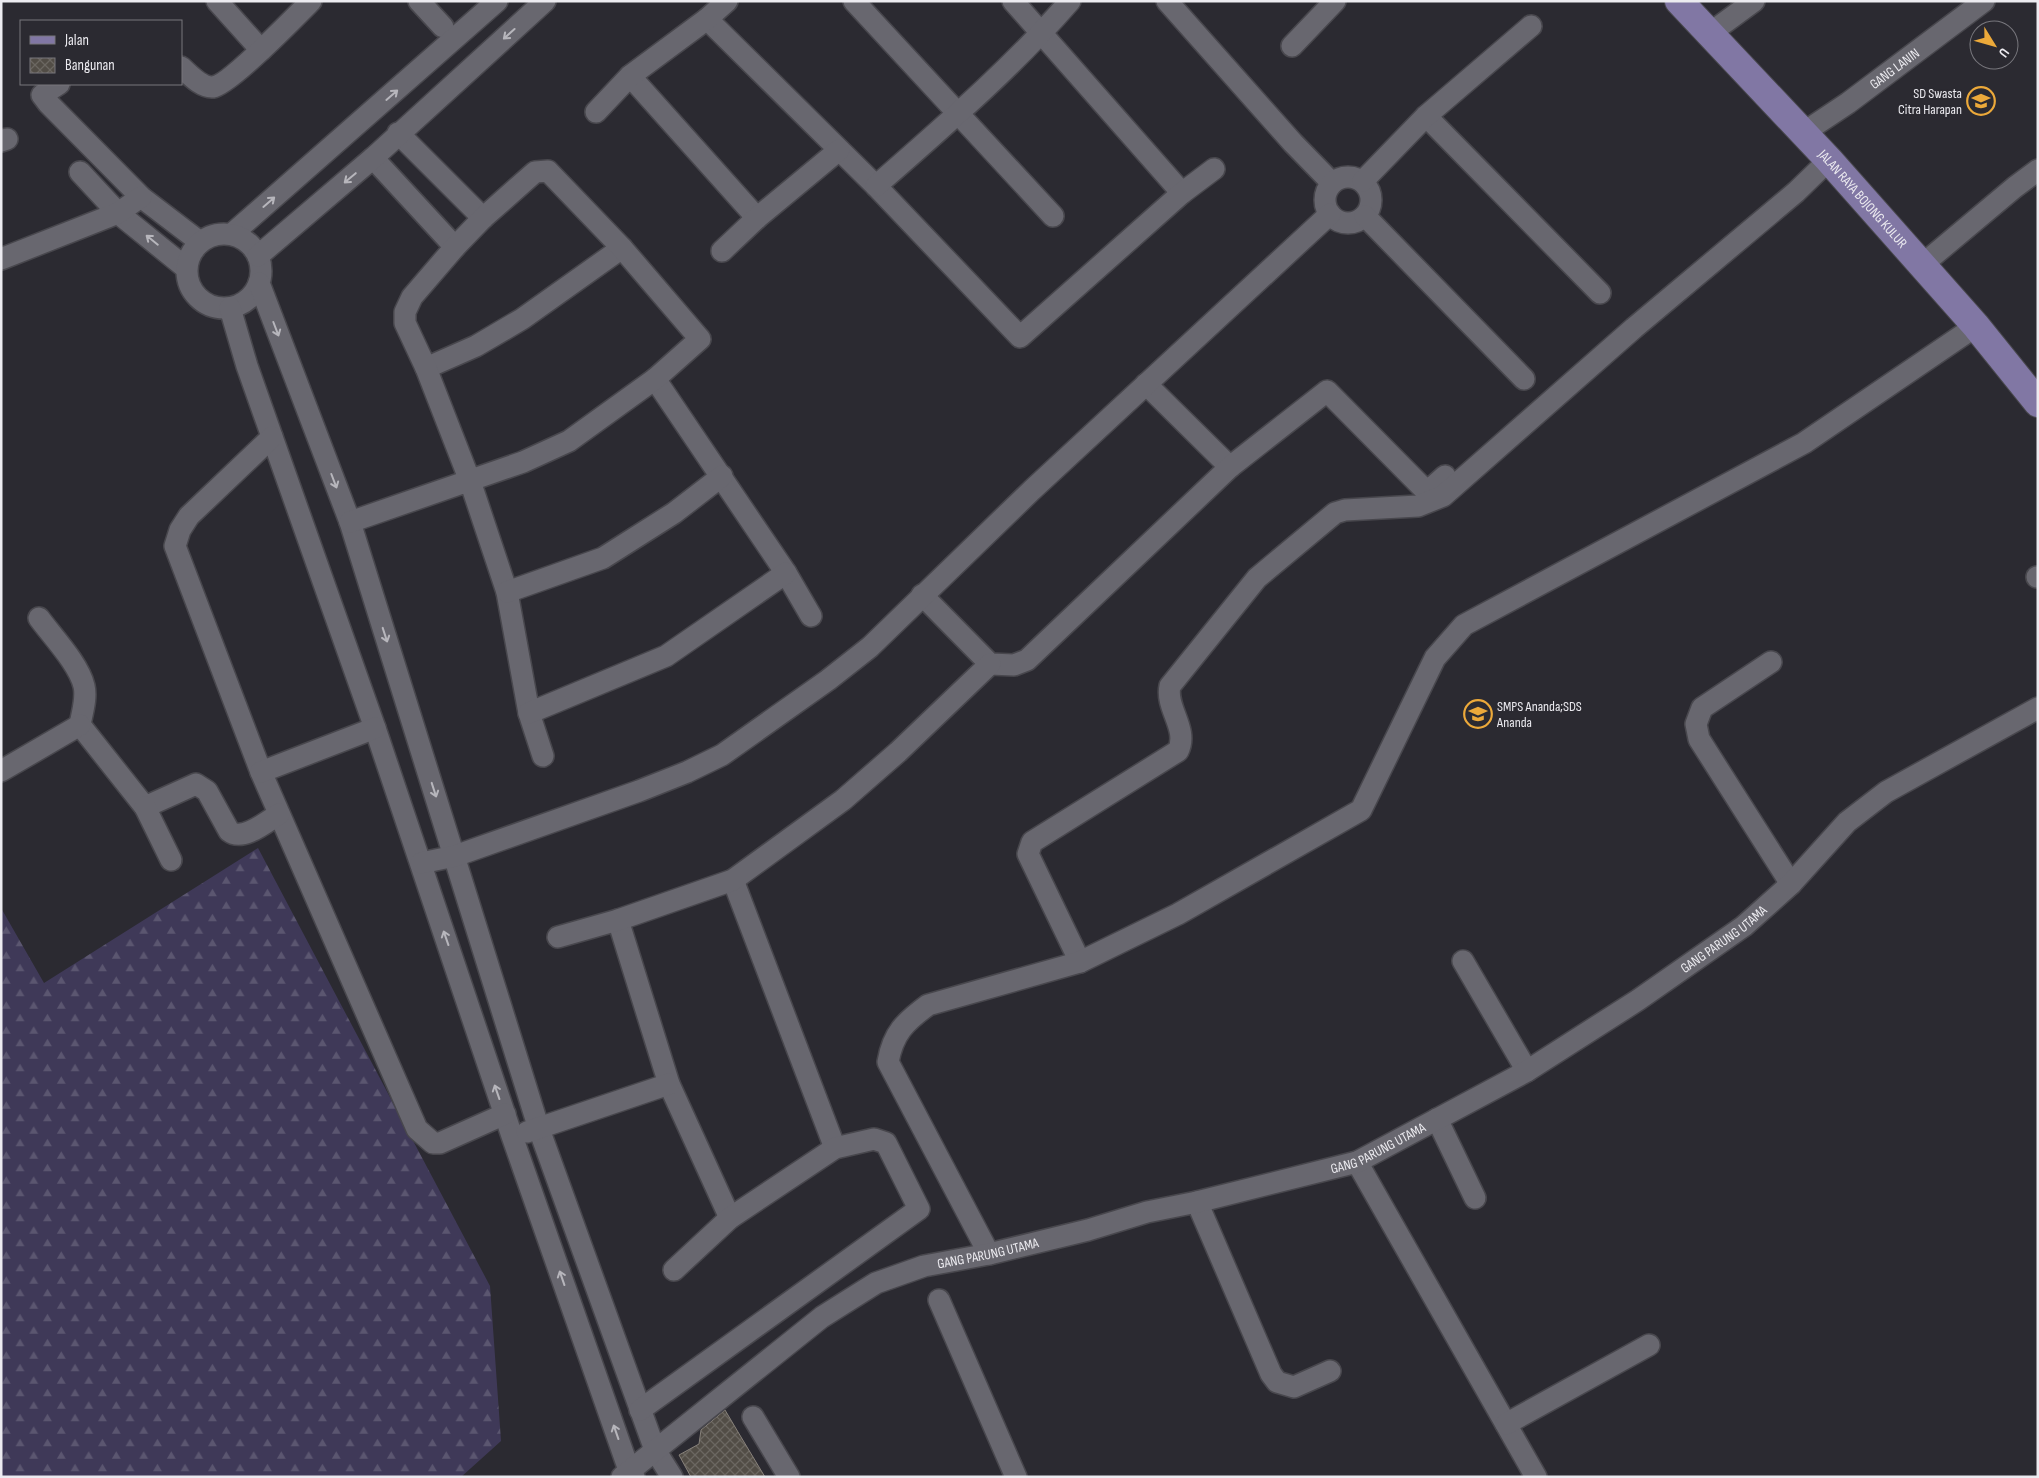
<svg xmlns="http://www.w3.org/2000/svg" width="2039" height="1478" font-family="'Sofia Sans Condensed',sans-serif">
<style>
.forest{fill:url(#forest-firs)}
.building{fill:url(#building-cross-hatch);stroke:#87817a}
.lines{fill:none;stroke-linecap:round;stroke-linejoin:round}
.minor-casing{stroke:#48474d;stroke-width:24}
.major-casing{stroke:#48474d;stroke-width:30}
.minor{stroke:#68676f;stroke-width:21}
.major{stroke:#8177a4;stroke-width:28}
.oneway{stroke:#b7b6bc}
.labels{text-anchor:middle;stroke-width:4;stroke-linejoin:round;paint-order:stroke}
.street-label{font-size:14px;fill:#ecebf0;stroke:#2b2a31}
.poi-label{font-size:14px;fill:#ecebf0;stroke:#2b2a31;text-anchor:end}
</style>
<defs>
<pattern id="forest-firs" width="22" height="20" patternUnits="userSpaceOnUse" patternTransform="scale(1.25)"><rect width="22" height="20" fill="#3f3958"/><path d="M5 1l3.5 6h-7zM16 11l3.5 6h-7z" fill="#5b5670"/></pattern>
<pattern id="building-cross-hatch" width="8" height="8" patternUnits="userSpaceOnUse" patternTransform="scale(1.25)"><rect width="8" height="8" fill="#524d46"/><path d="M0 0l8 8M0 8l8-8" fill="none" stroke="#6b6761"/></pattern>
</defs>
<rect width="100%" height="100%" fill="#2b2a31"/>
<path class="forest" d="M258,848L490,1286L501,1441L461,1477H1V908L44,983Z"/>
<path class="building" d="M725,1410L738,1432L765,1477H691L679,1455L699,1444L701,1430Z"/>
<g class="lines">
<defs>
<g id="minor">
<path d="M217,1L261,50"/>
<path d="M419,1L443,27"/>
<path d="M854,1L1053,216"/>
<path d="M1013,1L1182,193"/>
<path d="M1167,1L1293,143L1332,183"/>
<path d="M707,19L876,186L1020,337L1182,193L1214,169"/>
<path d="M1709,34L1754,1"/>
<path d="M1292,46L1335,1"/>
<path d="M181,67C189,74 201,88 213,87C229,85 296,16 311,1"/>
<path d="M630,76L757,218"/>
<path d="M59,84L42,95L48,103L141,197L200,242"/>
<path d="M596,112L630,76L707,19L727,1"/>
<path d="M1426,116L1600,293"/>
<path d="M398,133L483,218"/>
<path id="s1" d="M1803,133L1848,103L1984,1"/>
<path d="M1,141L7,139"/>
<path d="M373,158L455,247"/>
<path d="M80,172L118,213L186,268"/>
<circle cx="1348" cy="200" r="23"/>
<path d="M1363,181L1426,116L1531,26"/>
<path d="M876,186C943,127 1011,69 1070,1"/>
<path d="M1365,216L1524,379"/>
<path d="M232,234L497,1"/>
<circle cx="224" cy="271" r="37"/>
<path d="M722,251L757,218L839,150"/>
<path d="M258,256L373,158L545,1"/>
<path d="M1,259L118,213L141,197"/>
<path d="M1922,265L2015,187L2038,170"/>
<path d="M259,283L350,522L539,1129L655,1450L672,1477"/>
<path d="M230,308L247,366L375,728L512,1136L629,1470L634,1477"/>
<path d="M426,368L476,346L522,319L622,248"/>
<path d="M655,379L786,573L811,616"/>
<path d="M1146,384L1230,467"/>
<path d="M272,437L189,516L180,530L175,546L261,772L417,1129L433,1143H440L505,1114"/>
<path d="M350,522L523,462L569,441L655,379L700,339L622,248L548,171L535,172L483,218L455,247L412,297L405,312V323L426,368L470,481L507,592L529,713L543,756"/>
<path d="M2037,577H2038"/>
<path d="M507,592L603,558L674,513L722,476"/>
<path d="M922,595L990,664L1014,665L1027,660L1230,467L1327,391L1427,492L1445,476"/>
<path d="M39,618C52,636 79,664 84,686C87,698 82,713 80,725L145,807L196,784L207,791L229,831C243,842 266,822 279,814"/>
<path d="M1771,662L1702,708L1696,724L1699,739L1791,884"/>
<path d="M529,713L666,656L786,573"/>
<path d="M1,771L80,725"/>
<path d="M261,772L375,728"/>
<path d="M145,807L171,860"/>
<path d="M421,863L455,856L639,791L687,772L722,755L828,680L870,647L1032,490L1330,214"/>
<path d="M733,880L835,1148"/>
<path d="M618,920L669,1084L730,1218"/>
<path d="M558,937L618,920L733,880L843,800L898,752L990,664"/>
<path d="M1463,961L1527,1071"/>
<path d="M1080,962L1028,854L1032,842L1178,751C1189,729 1165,708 1170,686L1257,578L1335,513L1345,510L1418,506L1443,496L1634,328L1796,192L1829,160"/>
<path d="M1437,1119L1475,1198"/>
<path d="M527,1132L669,1084"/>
<path d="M1357,1162L1536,1477"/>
<path d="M1197,1202L1271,1374L1277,1382L1294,1387L1330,1371"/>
<path d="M989,1254L888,1062C893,1033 905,1022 928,1005L1080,962L1178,914L1361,810L1435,658L1464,625L1804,443L1976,326"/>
<path d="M939,1300L1016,1477"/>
<path d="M640,1410L919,1209L886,1143L874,1139L835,1148L730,1218L674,1270"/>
<path d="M753,1417L789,1477"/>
<path d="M1506,1424L1649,1345"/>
<path id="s2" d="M622,1477L822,1317L876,1283L924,1266L989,1254L1088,1230L1147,1212L1197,1202L1357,1162L1527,1071L1638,1000L1744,926L1791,884L1847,822L1886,792L2038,708"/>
</g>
<g id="major">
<path id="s3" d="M1679,1L1829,160L1976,326L2038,403"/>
</g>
</defs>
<use href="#minor" class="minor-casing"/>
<use href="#major" class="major-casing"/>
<use href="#minor" class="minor"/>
<use href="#major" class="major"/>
</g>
<defs><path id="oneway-shaft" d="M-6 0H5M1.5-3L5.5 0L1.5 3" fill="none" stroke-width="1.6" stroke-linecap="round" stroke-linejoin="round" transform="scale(1.25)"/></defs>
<g class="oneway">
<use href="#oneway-shaft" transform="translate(509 34) rotate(138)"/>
<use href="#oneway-shaft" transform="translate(392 95) rotate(-41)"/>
<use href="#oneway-shaft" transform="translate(350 178) rotate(140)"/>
<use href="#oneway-shaft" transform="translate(269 202) rotate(-41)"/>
<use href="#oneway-shaft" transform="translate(152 240) rotate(-141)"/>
<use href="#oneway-shaft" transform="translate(276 329) rotate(69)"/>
<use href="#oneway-shaft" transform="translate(334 481) rotate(69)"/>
<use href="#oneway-shaft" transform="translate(385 635) rotate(72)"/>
<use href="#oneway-shaft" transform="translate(434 790) rotate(72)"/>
<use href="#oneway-shaft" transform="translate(446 938) rotate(-109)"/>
<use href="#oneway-shaft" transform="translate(497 1092) rotate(-109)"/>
<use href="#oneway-shaft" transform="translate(562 1278) rotate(-109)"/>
<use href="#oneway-shaft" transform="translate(616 1432) rotate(-109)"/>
</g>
<defs>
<symbol id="school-ring" viewBox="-11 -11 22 22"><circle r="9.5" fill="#2b2a31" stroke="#eca93a" stroke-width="1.5"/><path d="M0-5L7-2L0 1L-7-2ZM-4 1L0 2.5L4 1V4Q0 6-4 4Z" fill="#eca93a"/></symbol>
</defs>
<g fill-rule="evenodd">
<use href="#school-ring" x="1965" y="85" width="32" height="32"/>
<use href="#school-ring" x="1462" y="698" width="32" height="32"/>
</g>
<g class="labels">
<g class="street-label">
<text dy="5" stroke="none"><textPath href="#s1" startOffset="112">GANG LANIN</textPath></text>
<text dy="5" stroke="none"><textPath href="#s3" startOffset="270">JALAN RAYA BOJONG KULUR</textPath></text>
<text dy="5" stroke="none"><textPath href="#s2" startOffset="1246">GANG PARUNG UTAMA</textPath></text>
<text dy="5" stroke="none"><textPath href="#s2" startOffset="841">GANG PARUNG UTAMA</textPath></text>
<text dy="5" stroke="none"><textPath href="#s2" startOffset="436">GANG PARUNG UTAMA</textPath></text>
</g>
<g class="poi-label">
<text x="1962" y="98">SD Swasta<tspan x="1962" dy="16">Citra Harapan</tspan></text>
<text x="1497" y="711" text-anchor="start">SMPS Ananda;SDS<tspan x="1497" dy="16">Ananda</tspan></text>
</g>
</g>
<rect width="2039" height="1478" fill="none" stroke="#ecebf0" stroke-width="5"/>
<rect x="20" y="20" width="162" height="65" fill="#2b2a31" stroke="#78777d"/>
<rect x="30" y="36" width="25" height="8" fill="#8177a4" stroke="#78777d"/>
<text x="65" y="45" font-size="15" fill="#ecebf0">Jalan</text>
<rect x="30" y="58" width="25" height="15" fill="url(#building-cross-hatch)" stroke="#78777d"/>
<text x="65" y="70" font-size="15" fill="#ecebf0">Bangunan</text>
<g transform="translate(1994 45) rotate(127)"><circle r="24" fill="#2b2a31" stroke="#78777d"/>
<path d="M0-4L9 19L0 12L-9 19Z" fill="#eca93a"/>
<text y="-8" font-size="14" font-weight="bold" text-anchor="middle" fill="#ecebf0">U</text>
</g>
</svg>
